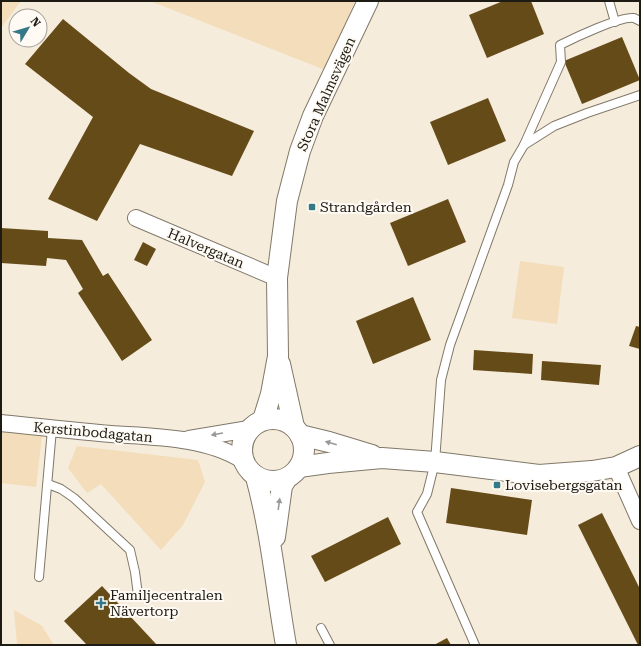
<svg xmlns="http://www.w3.org/2000/svg" width="641" height="646" font-family="'Roboto Serif',serif">
<style>
.green{fill:#f3ddba}
.building{fill:#654b18}
.lines{fill:none;stroke-linecap:round;stroke-linejoin:round}
.service-casing{stroke:#807869;stroke-width:10}
.minor-casing{stroke:#807869;stroke-width:18}
.tertiary-casing{stroke:#807869;stroke-width:22}
.service{stroke:#fff;stroke-width:8}
.minor{stroke:#fff;stroke-width:16}
.tertiary{stroke:#fff;stroke-width:20}
.oneway{fill:#9a9896}
.poi-dot{fill:#357989;stroke:#fffbf4;stroke-width:1.5}
.labels{text-anchor:middle;stroke-width:4;stroke-linejoin:round;paint-order:stroke}
.street-label{font-size:14px;fill:#1e1b15;stroke:#fffbf4}
.poi-label{font-size:14px;fill:#1e1b15;stroke:#fffbf4;text-anchor:start}
</style>
<rect width="100%" height="100%" fill="#f6ecdc"/>
<g class="green">
<path d="M1,1H21L1,28Z"/>
<path d="M150,1H355L325,70Z"/>
<path d="M520,261L564,267L557,324L512,318Z"/>
<path d="M1,432L42,436L36,487L1,483Z"/>
<path d="M77,446L198,460L205,482L183,525L161,550L101,484L87,493L68,468Z"/>
<path d="M14,610L42,626L54,645H17Z"/>
</g>
<g class="building">
<path d="M503,1H531L544,34L487,58L469,15Z"/>
<path d="M63,19L129,73L151,89L254,131L232,176L140,144L97,221L48,199L93,117L25,64Z"/>
<path d="M622,37L640,80L582,104L564,61Z"/>
<path d="M488,98L506,141L448,165L430,122Z"/>
<path d="M448,199L466,242L408,266L390,223Z"/>
<path d="M1,228L48,231V238L82,240L103,276L108,273L152,340L122,361L78,293L83,289L66,260L47,258L46,266L1,263Z"/>
<path d="M143,242L156,249L147,266L134,260Z"/>
<path d="M413,297L431,340L373,364L356,321Z"/>
<path d="M636,326L640,327V349L629,346Z"/>
<path d="M474,350L533,354L532,374L473,370Z"/>
<path d="M542,361L601,365L599,385L541,380Z"/>
<path d="M451,488L532,500L527,535L446,523Z"/>
<path d="M602,513L640,589V645H638L578,525Z"/>
<path d="M388,517L401,544L325,582L311,556Z"/>
<path d="M102,586L157,645H87L64,621Z"/>
<path d="M447,638L451,645H434Z"/>
</g>
<g class="lines">
<defs>
<g id="service">
<path d="M609,1L615,22"/>
<path d="M524,145L561,62L560,45C574,38 620,16 634,18C636,19 638,20 640,21"/>
<path d="M48,484L61,489L74,498L130,550L135,572L138,595"/>
<path d="M39,577L52,429"/>
<path d="M321,628L330,645"/>
<path d="M475,645L417,512L427,494L435,462L441,380L450,345L508,185L514,162L524,145L554,126L587,113L640,95"/>
</g>
<g id="minor">
<path d="M136,218L277,278"/>
<path d="M1,423C38,427 74,431 111,434C153,437 206,437 242,460"/>
<path d="M189,439L249,429"/>
<path d="M616,467L640,521"/>
</g>
<g id="tertiary">
<path d="M280,364L294,427"/>
<circle cx="273" cy="450" r="31"/>
<path d="M263,420L271,394L278,356L277,278L287,201L300,151L313,116L368,1"/>
<path d="M300,435L329,442L372,455"/>
<path d="M299,467L328,463L382,458L435,462L539,475L592,471L616,467L640,456"/>
<path d="M256,477C271,532 276,589 286,645"/>
<path d="M275,537L282,486L287,478"/>
</g>
</defs>
<use href="#service" class="service-casing"/>
<use href="#minor" class="minor-casing"/>
<use href="#tertiary" class="tertiary-casing"/>
<use href="#service" class="service"/>
<use href="#minor" class="minor"/>
<use href="#tertiary" class="tertiary"/>
</g>
<defs><path id="oneway-solid" d="M-6-.8H1V-3.2L6.5 0L1 3.2V.8H-6Z"/></defs>
<g class="oneway">
<use href="#oneway-solid" transform="translate(217 434) rotate(170)"/>
<use href="#oneway-solid" transform="translate(331 443) rotate(-164)"/>
<use href="#oneway-solid" transform="translate(279 504) rotate(-82)"/>
</g>
<g class="poi-dot">
<rect x="308" y="203" width="8" height="8" rx="2"/>
<rect x="493" y="481" width="8" height="8" rx="2"/>
<path d="M99 597h4v4h4v4h-4v4h-4v-4h-4v-4h4z"/>
</g>
<g class="labels">
<g class="street-label">
<text transform="translate(326 94) rotate(-66)" y="5">Stora Malmsvägen</text>
<text transform="translate(206 248) rotate(23)" y="5">Halvergatan</text>
<text transform="translate(93 432) rotate(5)" y="5">Kerstinbodagatan</text>
</g>
<g class="poi-label">
<text x="320" y="212">Strandgården</text>
<text x="505" y="490">Lovisebergsgatan</text>
<text x="110" y="600">Familjecentralen<tspan x="110" dy="16">Nävertorp</tspan></text>
</g>
</g>
<rect width="641" height="646" fill="none" stroke="#1e1b15" stroke-width="4"/>
<g transform="translate(28 28) rotate(52)"><circle r="19" fill="#fffbf4" stroke="#a5a19b"/>
<path d="M0-3L7 15L0 10L-7 15Z" fill="#357989"/>
<text y="-6" font-size="11" font-weight="bold" text-anchor="middle" fill="#1e1b15">N</text>
</g>
</svg>
